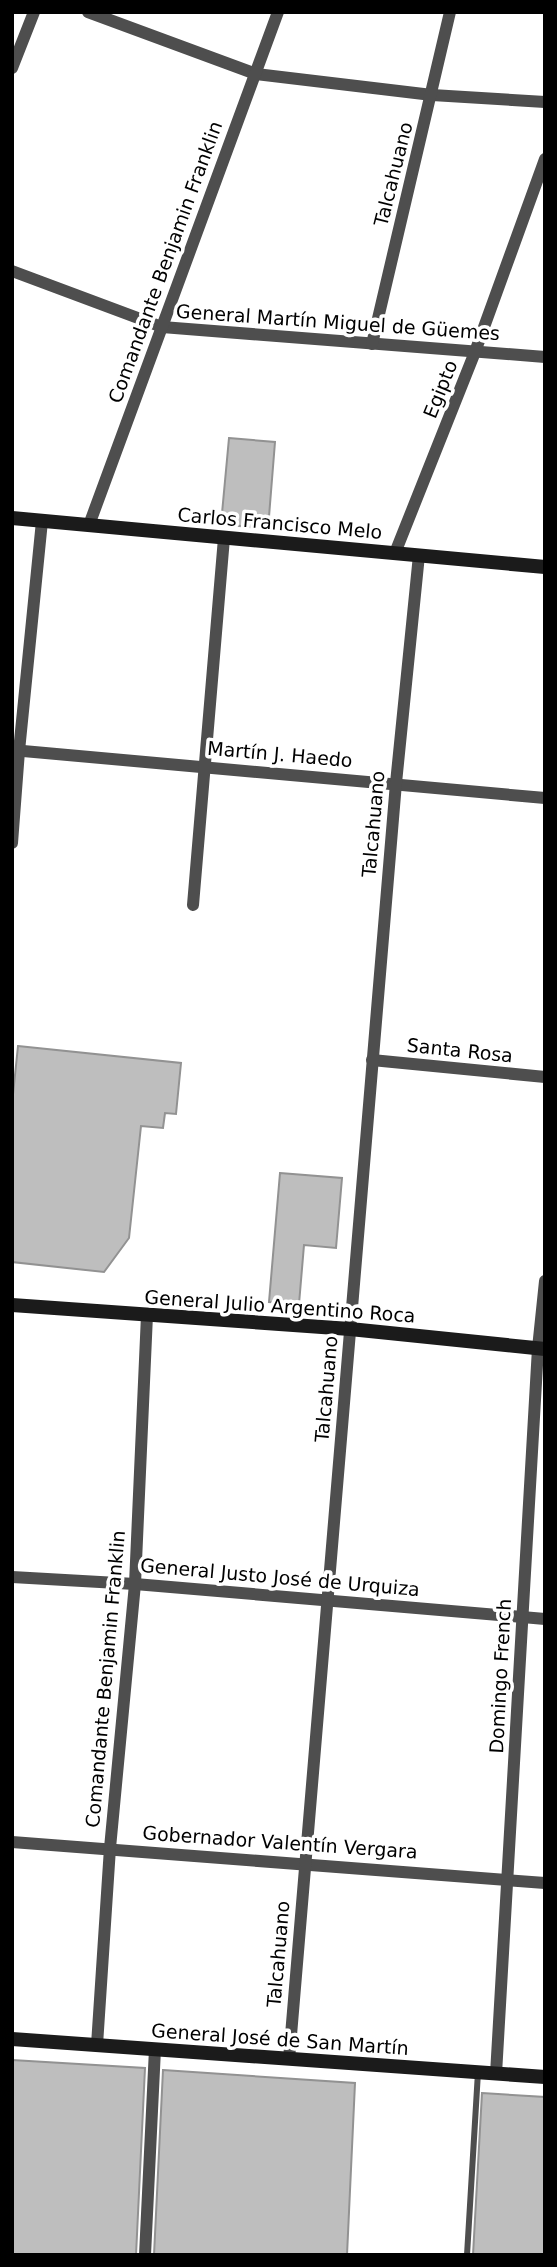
<svg xmlns="http://www.w3.org/2000/svg" width="557" height="2267" font-family="'DejaVu Sans',sans-serif">
<style>
.building{fill:#bebebe;stroke:#929292;stroke-width:2}
.lines{fill:none;stroke-linecap:round;stroke-linejoin:round}
.lane{stroke:#4e4e4e;stroke-width:6}
.street{stroke:#4e4e4e;stroke-width:12}
.secondary{stroke:#1b1b1b;stroke-width:14}
.labels{text-anchor:middle;stroke-width:7;stroke-linejoin:round;paint-order:stroke}
.street-label{font-size:19px;fill:#000;stroke:#fff}
</style>
<rect width="100%" height="100%" fill="#fff"/>
<g class="building">
<path d="M229,438L275,442L268,529L221,524Z"/>
<path d="M18,1046L181,1063L176,1114L165,1113L163,1128L141,1126L129,1238L104,1272L12,1262V1104Z"/>
<path d="M280,1173L342,1178L336,1248L304,1245L299,1304L269,1302Z"/>
<path d="M12,2060L145,2068L136,2255H12Z"/>
<path d="M163,2070L355,2083L347,2255H154Z"/>
<path d="M482,2093L545,2097V2255H473Z"/>
</g>
<g class="lines">
<path class="lane" d="M467,2255L478,2072"/>
<g class="street">
<path d="M88,12L256,74L432,95L545,102"/>
<path d="M12,68L34,12"/>
<path d="M12,271L162,327L545,357"/>
<path d="M372,344L450,12"/>
<path d="M89,525L278,12"/>
<path d="M395,553L475,352L545,159"/>
<path d="M12,750L545,798"/>
<path d="M12,843L19,751L42,521"/>
<path d="M193,905L224,538"/>
<path d="M372,1060L545,1077"/>
<path d="M12,1577L135,1584L545,1619"/>
<path d="M12,1842L545,1883"/>
<path d="M97,2045L110,1848L135,1584L147,1315"/>
<path d="M289,2059L396,783L419,555"/>
<path d="M496,2074L538,1348L545,1281"/>
<path d="M145,2255L155,2049"/>
</g>
<g class="secondary">
<path d="M12,518L545,567"/>
<path d="M12,1305L350,1329L545,1349"/>
<path d="M12,2039L545,2077"/>
</g>
</g>
<g class="labels">
<g class="street-label">
<text transform="translate(393 174) rotate(-76)" y="7">Talcahuano</text>
<text transform="translate(165 262) rotate(-70)" y="7">Comandante Benjamin Franklin</text>
<text transform="translate(338 322) rotate(4)" y="7">General Martín Miguel de Güemes</text>
<text transform="translate(440 389) rotate(-68)" y="7">Egipto</text>
<text transform="translate(280 523) rotate(5)" y="7">Carlos Francisco Melo</text>
<text transform="translate(280 754) rotate(5)" y="7">Martín J. Haedo</text>
<text transform="translate(373 824) rotate(-85)" y="7">Talcahuano</text>
<text transform="translate(460 1050) rotate(6)" y="7">Santa Rosa</text>
<text transform="translate(280 1306) rotate(4)" y="7">General Julio Argentino Roca</text>
<text transform="translate(326 1389) rotate(-85)" y="7">Talcahuano</text>
<text transform="translate(280 1577) rotate(5)" y="7">General Justo José de Urquiza</text>
<text transform="translate(500 1676) rotate(-87)" y="7">Domingo French</text>
<text transform="translate(105 1679) rotate(-85)" y="7">Comandante Benjamin Franklin</text>
<text transform="translate(280 1842) rotate(4)" y="7">Gobernador Valentín Vergara</text>
<text transform="translate(278 1954) rotate(-85)" y="7">Talcahuano</text>
<text transform="translate(280 2039) rotate(4)" y="7">General José de San Martín</text>
</g>
</g>
<rect width="557" height="2267" fill="none" stroke="#000000" stroke-width="28"/>
</svg>
